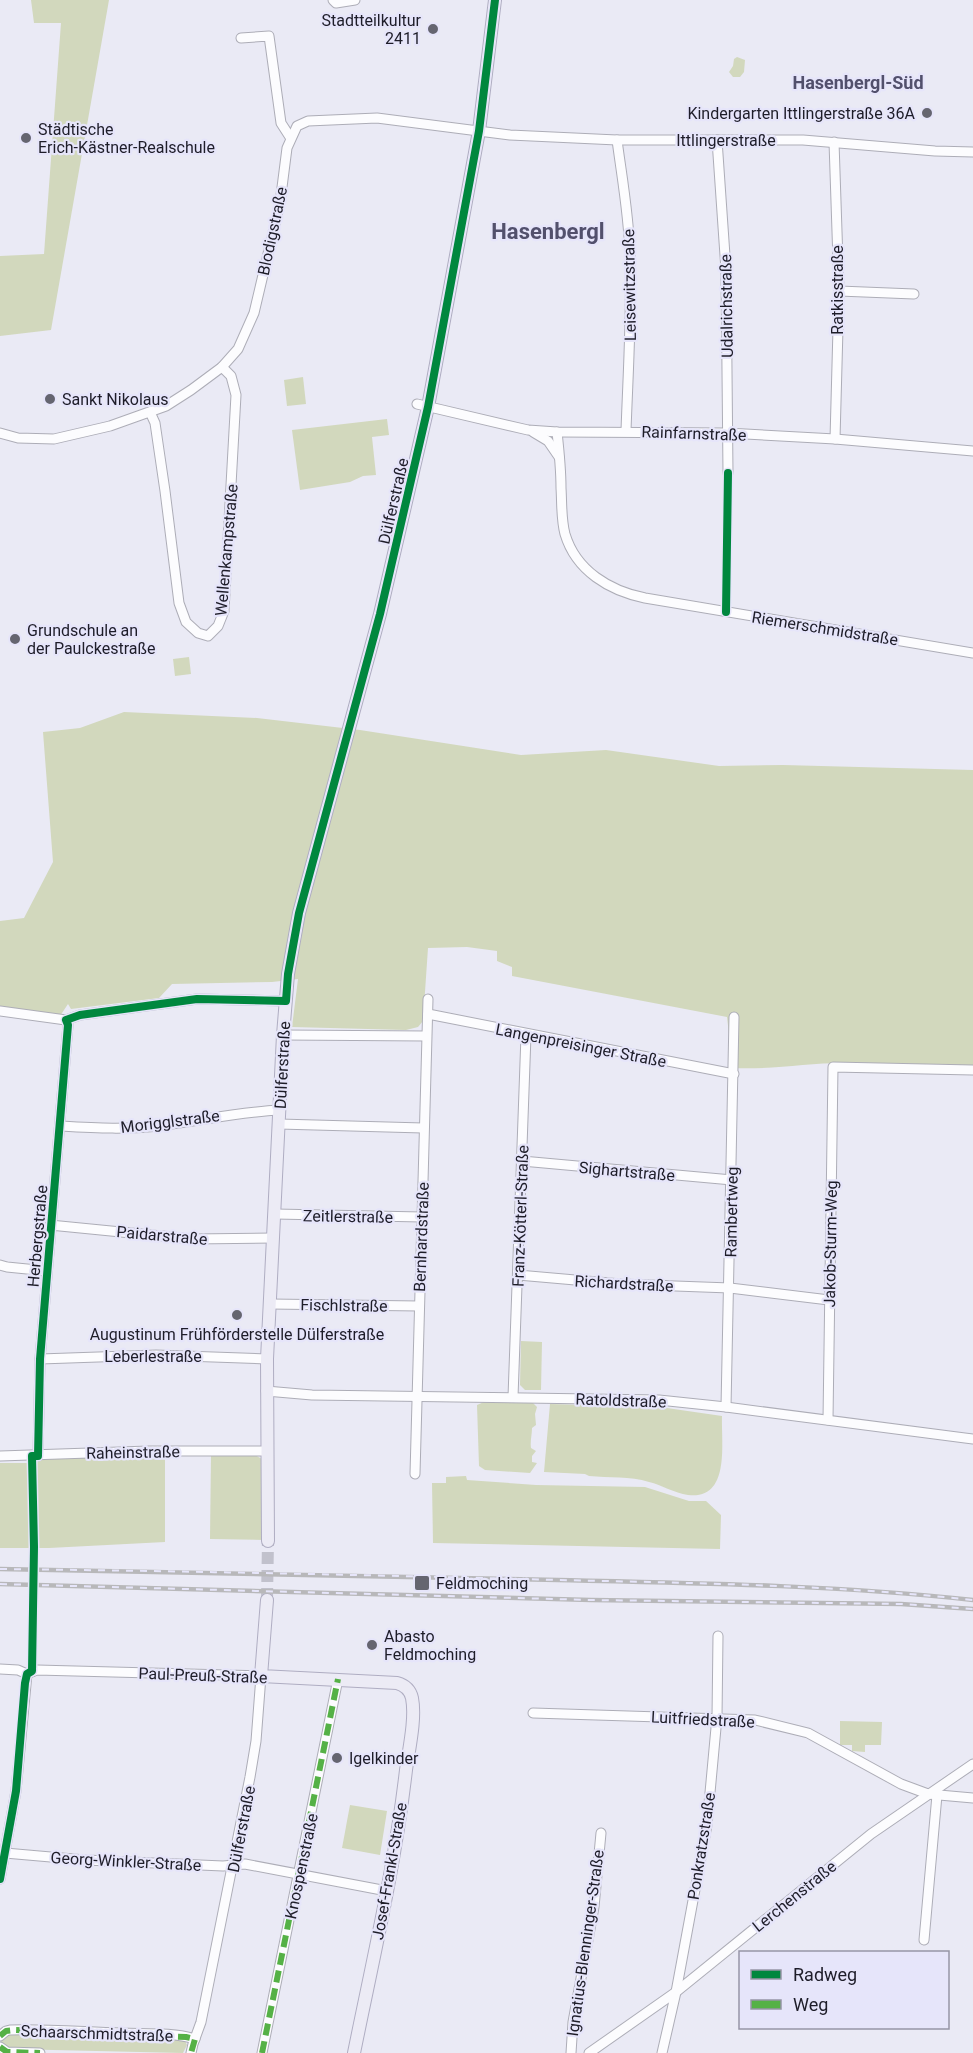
<svg xmlns="http://www.w3.org/2000/svg" width="973" height="2053" font-family="Roboto,sans-serif">
<style>
.green{fill:#d2d8bd}
.lines{fill:none;stroke-linecap:round;stroke-linejoin:round}
.major-tunnel{stroke:#c1c1cc;stroke-width:12;stroke-dasharray:12 6;stroke-linecap:butt}
.minor-casing{stroke:#adadb7;stroke-width:11}
.major-casing{stroke:#afadc2;stroke-width:14}
.minor{stroke:#fcfcfe;stroke-width:9}
.major{stroke:#ecebf5;stroke-width:12}
.rail-casing{stroke:#b8b8ba;stroke-width:4.5}
.rail{stroke:#e6e5fa;stroke-width:2;stroke-dasharray:7;stroke-linecap:butt}
.quiet{stroke:#55b146;stroke-width:6;stroke-dasharray:12 6;stroke-linecap:butt}
.cycleway-casing{stroke:#e6e5fa;stroke-width:11}
.cycleway{stroke:#00873e;stroke-width:8}
.poi-dot{fill:#656570;stroke:#e6e5fa;stroke-width:2}
.labels{text-anchor:middle;stroke-width:4.5;stroke-linejoin:round;paint-order:stroke}
.poi-label{font-size:16px;fill:#1e1d29;stroke:#e6e5fa;text-anchor:start}
.street-label{font-size:16px;fill:#1e1d29;stroke:#e6e5fa}
.neighbourhood-label{font-size:18px;font-weight:bold;fill:#52506c;stroke:#e6e5fa}
.district-label{font-size:22px;font-weight:bold;fill:#52506c;stroke:#e6e5fa}
</style>
<rect width="100%" height="100%" fill="#eaeaf5"/>
<g class="green">
<path d="M31,0H109L51,330L0,336V256L44,254L61,23H34Z"/>
<path d="M737,57L745,60L744,72L740,77H733L729,72L733,66L734,59Z"/>
<path d="M303,377L306,404L287,406L284,380Z"/>
<path d="M387,419L389,435L372,437L376,475L363,476L350,482L300,490L292,430Z"/>
<path d="M189,657L191,674L175,676L173,659Z"/>
<path d="M124,712L257,718L360,730L521,755L606,750L719,766L783,765L973,770V1066C930,1065 887,1062 844,1063C806,1063 770,1070 733,1068L727,1017L512,976V967L497,961V951L467,947L428,948L423,1021L418,1027L406,1030L292,1027L298,979L272,982L172,984L159,998L71,1009L68,1004L60,1016L0,1007V921L24,918L53,862L43,732L80,728Z"/>
<path d="M521,1341L542,1342L541,1390H525L520,1385Z"/>
<path d="M484,1402L533,1403L537,1407L535,1414L536,1425L532,1428C532,1435 530,1441 531,1448L536,1451L532,1456V1462L537,1463L530,1473L485,1470L479,1466L477,1405Z"/>
<path d="M550,1404L660,1407L722,1416C721,1443 731,1500 688,1495C674,1493 662,1485 649,1482C630,1476 609,1478 589,1476L585,1474L544,1472Z"/>
<path d="M165,1454V1542L49,1548H0V1463H30L40,1460L84,1456L148,1458Z"/>
<path d="M253,1454L262,1459L264,1540L210,1539L211,1455Z"/>
<path d="M466,1476L467,1480L536,1485L645,1487L689,1501H706L721,1515L720,1549L433,1543L432,1483H446V1477Z"/>
<path d="M840,1721L882,1722L881,1745H865V1752L852,1751V1745H840Z"/>
<path d="M350,1805L387,1811L380,1855L342,1848Z"/>
<path d="M9,2033L178,2038L185,2041L187,2045L183,2053L10,2049L1,2043V2039Z"/>
</g>
<g class="lines">
<path class="major-tunnel" d="M267,1600L268,1541"/>
<defs>
<g id="minor">
<path d="M333,0L336,3L355,0"/>
<path d="M241,38L269,36L281,123L290,137"/>
<path d="M617,140C622,178 629,216 630,255C632,314 628,372 626,431"/>
<path d="M717,140L726,270L728,473"/>
<path d="M834,142L839,291L835,439"/>
<path d="M839,291L914,294"/>
<path d="M417,404L528,430L557,432L727,433L835,439L973,451"/>
<path d="M150,412L155,423L165,491L179,603L186,622L198,633L208,636L218,626L224,611L236,395L231,376L222,367"/>
<path d="M533,432L548,441L559,457"/>
<path d="M557,432C559,450 561,469 561,488C562,503 561,519 565,534C576,571 610,591 645,598L973,653"/>
<path d="M0,433L18,438L54,439L110,426L166,406L191,390L222,367L238,349L254,313L280,203L287,148L297,126L308,121L377,118L510,135L617,140H803L935,151L973,152"/>
<path d="M0,1011L66,1020L80,1015L197,999L286,1001"/>
<path d="M428,1014L734,1074"/>
<path d="M283,1035L426,1036"/>
<path d="M279,1124L423,1128"/>
<path d="M61,1126C95,1128 130,1130 164,1125C203,1120 240,1112 280,1110"/>
<path d="M522,1161L732,1180"/>
<path d="M275,1214L422,1217"/>
<path d="M50,1225L192,1239L273,1238"/>
<path d="M0,1265L7,1267L47,1271"/>
<path d="M518,1275L621,1284L730,1288L829,1300"/>
<path d="M270,1304L419,1306"/>
<path d="M40,1359L156,1355L267,1359"/>
<path d="M266,1391L312,1395L659,1400L726,1407L973,1439"/>
<path d="M513,1397L526,1035"/>
<path d="M726,1407L734,1017"/>
<path d="M828,1420L833,1067L973,1070"/>
<path d="M0,1456L149,1451H267"/>
<path d="M38,1456L40,1359L68,1025L66,1020"/>
<path d="M415,1474L428,999"/>
<path d="M0,1669L18,1670L27,1674"/>
<path d="M27,1674L37,1670L261,1676L256,1741L250,1777L201,2022L193,2044L191,2053"/>
<path d="M533,1713L755,1720L808,1733L901,1784L928,1794L973,1798"/>
<path d="M5,1853L85,1860L223,1866L245,1864L387,1891"/>
<path d="M0,1879L16,1791L27,1674"/>
<path d="M924,1940L937,1795"/>
<path d="M0,2036L6,2031L10,2030C47,2029 84,2032 121,2033C145,2034 172,2032 195,2039"/>
<path d="M0,2047L7,2052L40,2053"/>
<path d="M262,2053L338,1679"/>
<path d="M571,2053L573,2022L594,1907L601,1833"/>
<path d="M589,2053L676,1992L871,1834L973,1764"/>
<path d="M662,2053L676,1992L707,1825L717,1717L718,1636"/>
</g>
<g id="major">
<path d="M268,1541L267,1359L283,1035L288,974L299,913L380,614L428,407L479,131L495,0"/>
<path d="M267,1600L261,1676L397,1683C404,1685 410,1689 412,1698C416,1718 409,1749 406,1770C395,1866 373,1959 354,2053"/>
</g>
</defs>
<use href="#minor" class="minor-casing"/>
<use href="#major" class="major-casing"/>
<use href="#minor" class="minor"/>
<use href="#major" class="major"/>
<defs>
<g id="rail">
<path d="M0,1569C186,1571 372,1575 558,1580C696,1583 835,1585 973,1600"/>
<path d="M0,1584L591,1600L901,1604L973,1609"/>
</g>
</defs>
<use href="#rail" class="rail-casing"/>
<use href="#rail" class="rail"/>
<g class="quiet">
<path d="M0,2036L6,2031L15,2030L186,2037L195,2039L191,2053"/>
<path d="M0,2047L7,2052L40,2053"/>
<path d="M262,2053L338,1679"/>
</g>
<defs>
<g id="cycleway">
<path d="M726,612L728,473"/>
<path d="M0,1879L16,1791L25,1683L27,1674L32,1671L34,1547L32,1456H38L40,1359L68,1025L66,1020L80,1015L197,999L286,1001L288,974L299,913L380,614L428,407L479,131L495,0"/>
</g>
</defs>
<use href="#cycleway" class="cycleway-casing"/>
<use href="#cycleway" class="cycleway"/>
</g>
<g class="poi-dot">
<circle cx="433" cy="29" r="6"/>
<circle cx="927" cy="113" r="6"/>
<circle cx="26" cy="138" r="6"/>
<circle cx="50" cy="399" r="6"/>
<circle cx="15" cy="639" r="6"/>
<circle cx="237" cy="1315" r="6"/>
<rect x="414" y="1575" width="16" height="16" rx="3"/>
<circle cx="372" cy="1645" r="6"/>
<circle cx="337" cy="1758" r="6"/>
</g>
<g class="labels">
<g class="poi-label">
<text x="421" y="26" text-anchor="end">Stadtteilkultur<tspan x="421" dy="18">2411</tspan></text>
<text x="915" y="119" text-anchor="end">Kindergarten Ittlingerstraße 36A</text>
<text x="38" y="135">Städtische<tspan x="38" dy="18">Erich-Kästner-Realschule</tspan></text>
<text x="62" y="405">Sankt Nikolaus</text>
<text x="27" y="636">Grundschule an<tspan x="27" dy="18">der Paulckestraße</tspan></text>
<text x="237" y="1340" text-anchor="middle">Augustinum Frühförderstelle Dülferstraße</text>
<text x="436" y="1589">Feldmoching</text>
<text x="384" y="1642">Abasto<tspan x="384" dy="18">Feldmoching</tspan></text>
<text x="349" y="1764">Igelkinder</text>
</g>
<g class="street-label">
<text x="726" y="146">Ittlingerstraße</text>
<text transform="translate(272 231) rotate(-78)" y="6">Blodigstraße</text>
<text transform="translate(629 285) rotate(-91)" y="6">Leisewitzstraße</text>
<text transform="translate(837 290) rotate(-90)" y="6">Ratkisstraße</text>
<text transform="translate(726 306) rotate(-91)" y="6">Udalrichstraße</text>
<text transform="translate(694 433) rotate(2)" y="6">Rainfarnstraße</text>
<text transform="translate(393 501) rotate(-77)" y="6">Dülferstraße</text>
<text transform="translate(226 550) rotate(-85)" y="6">Wellenkampstraße</text>
<text transform="translate(825 628) rotate(9)" y="6">Riemerschmidstraße</text>
<text transform="translate(581 1045) rotate(11)" y="6">Langenpreisinger Straße</text>
<text transform="translate(282 1065) rotate(-87)" y="6">Dülferstraße</text>
<text transform="translate(170 1121) rotate(-7)" y="6">Morigglstraße</text>
<text transform="translate(627 1171) rotate(5)" y="6">Sighartstraße</text>
<text transform="translate(731 1212) rotate(-89)" y="6">Rambertweg</text>
<text transform="translate(348 1216) rotate(1)" y="6">Zeitlerstraße</text>
<text transform="translate(520 1216) rotate(-88)" y="6">Franz-Kötterl-Straße</text>
<text transform="translate(162 1235) rotate(5)" y="6">Paidarstraße</text>
<text transform="translate(37 1236) rotate(-85)" y="6">Herbergstraße</text>
<text transform="translate(421 1237) rotate(-88)" y="6">Bernhardstraße</text>
<text transform="translate(830 1244) rotate(-89)" y="6">Jakob-Sturm-Weg</text>
<text transform="translate(624 1283) rotate(3)" y="6">Richardstraße</text>
<text transform="translate(344 1305) rotate(1)" y="6">Fischlstraße</text>
<text x="153" y="1362">Leberlestraße</text>
<text transform="translate(621 1400) rotate(2)" y="6">Ratoldstraße</text>
<text transform="translate(133 1452) rotate(-1)" y="6">Raheinstraße</text>
<text transform="translate(203 1675) rotate(2)" y="6">Paul-Preuß-Straße</text>
<text transform="translate(703 1719) rotate(3)" y="6">Luitfriedstraße</text>
<text transform="translate(241 1829) rotate(-79)" y="6">Dülferstraße</text>
<text transform="translate(701 1846) rotate(-81)" y="6">Ponkratzstraße</text>
<text transform="translate(126 1861) rotate(3)" y="6">Georg-Winkler-Straße</text>
<text transform="translate(301 1866) rotate(-78)" y="6">Knospenstraße</text>
<text transform="translate(389 1871) rotate(-80)" y="6">Josef-Frankl-Straße</text>
<text transform="translate(794 1896) rotate(-39)" y="6">Lerchenstraße</text>
<text transform="translate(585 1943) rotate(-82)" y="6">Ignatius-Blenninger-Straße</text>
<text transform="translate(97 2033) rotate(2)" y="6">Schaarschmidtstraße</text>
</g>
<g class="neighbourhood-label">
<text x="858" y="89">Hasenbergl-Süd</text>
</g>
<g class="district-label">
<text x="548" y="239">Hasenbergl</text>
</g>
</g>
<rect x="739" y="1951" width="210" height="78" fill="#e6e5fa" stroke="#9695a6" stroke-width="1.5"/>
<rect x="751" y="1970" width="30" height="9" fill="#00873e" stroke="#9695a6" stroke-width="1.5"/>
<text x="793" y="1981" font-size="18" fill="#1e1d29">Radweg</text>
<rect x="751" y="2000" width="30" height="9" fill="#55b146" stroke="#9695a6" stroke-width="1.5"/>
<text x="793" y="2011" font-size="18" fill="#1e1d29">Weg</text>
</svg>
